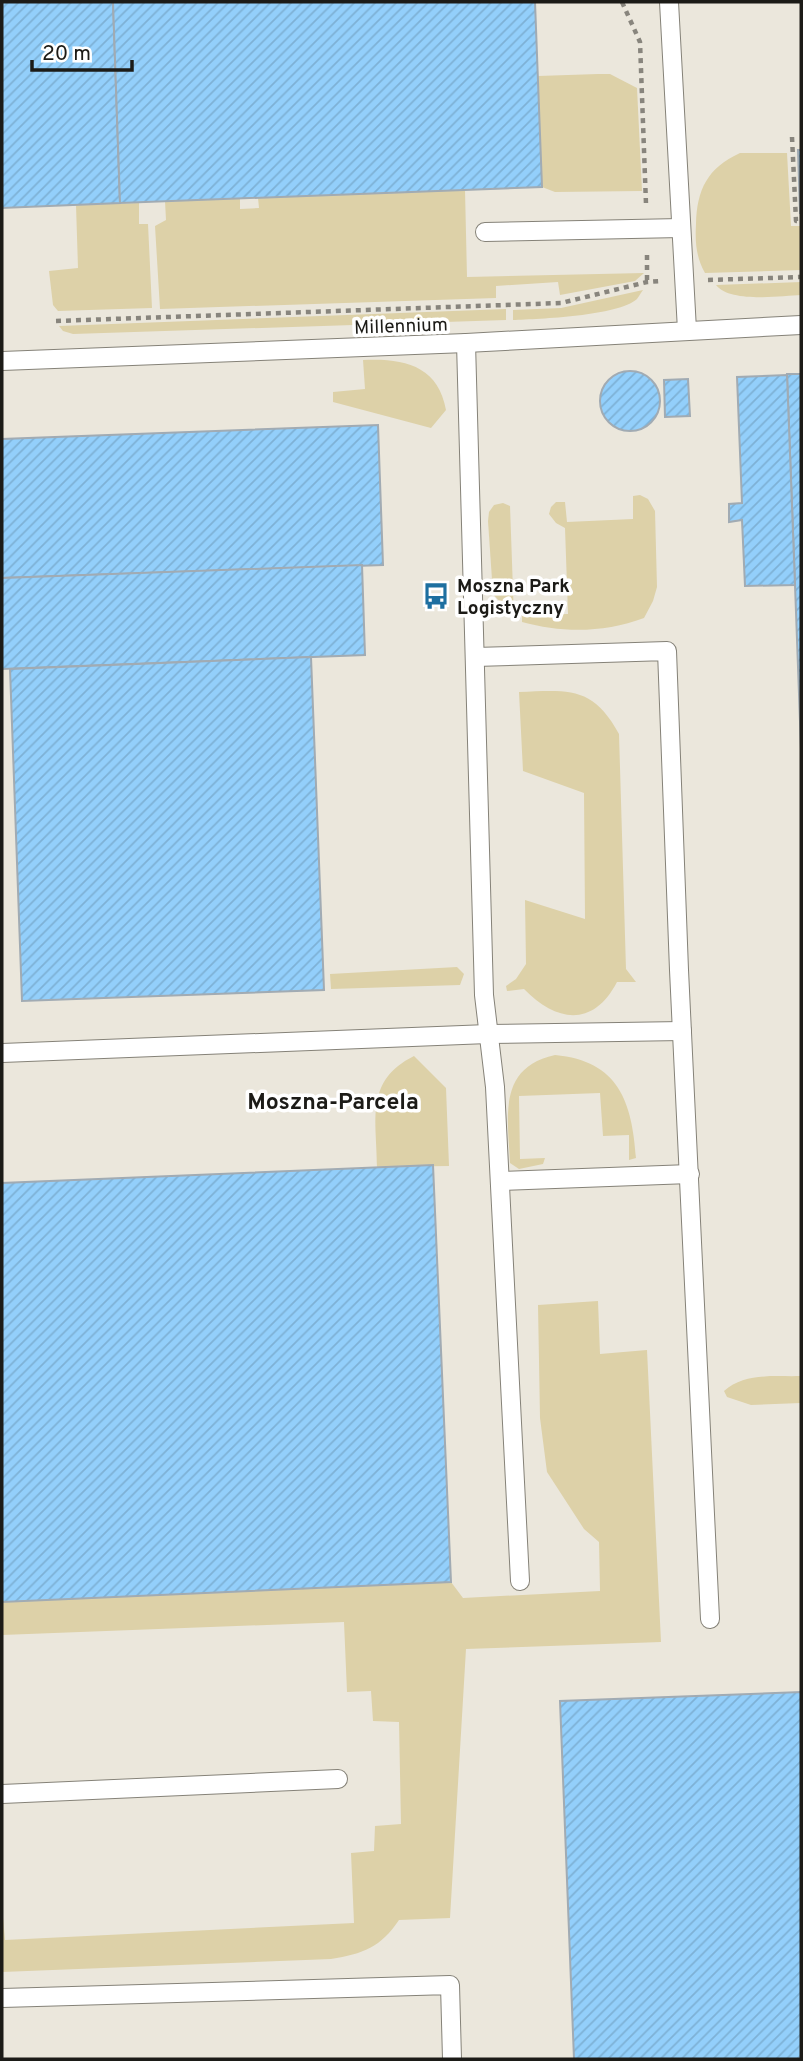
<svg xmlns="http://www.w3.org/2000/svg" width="803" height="2061" font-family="Overpass,sans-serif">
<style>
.green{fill:#ddd1a8}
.building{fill:url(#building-hatch);stroke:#a1abb3;stroke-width:2}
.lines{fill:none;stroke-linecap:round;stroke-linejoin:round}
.lane-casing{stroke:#858278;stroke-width:20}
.path{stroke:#88857d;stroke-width:4.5;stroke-dasharray:5 5;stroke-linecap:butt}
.lane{stroke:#fff;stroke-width:18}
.labels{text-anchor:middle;stroke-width:7;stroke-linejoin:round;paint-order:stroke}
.street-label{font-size:19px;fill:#1c1b17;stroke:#fff}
.poi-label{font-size:19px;font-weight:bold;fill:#1c1b17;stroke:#fff;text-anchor:start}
.quarter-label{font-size:23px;font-weight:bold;fill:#1c1b17;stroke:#fff}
</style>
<defs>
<pattern id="building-hatch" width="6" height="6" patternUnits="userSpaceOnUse" patternTransform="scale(1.75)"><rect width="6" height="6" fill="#93cffb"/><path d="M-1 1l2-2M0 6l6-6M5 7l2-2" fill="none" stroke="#7eb1d6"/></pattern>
</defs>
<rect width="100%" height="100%" fill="#ebe7dc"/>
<g class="green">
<path d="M598,74H610L637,88L642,191L555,192L542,187L538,76Z"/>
<path d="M740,153H787L791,226H801V270L705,273C696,257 695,242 696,224C697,190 707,168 740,153Z"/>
<path d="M465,190L467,277L644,273L635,281L560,295L558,282L496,286V298L160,309L155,226L166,220L165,201L240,198V209L259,208L258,198Z"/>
<path d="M139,203V224H148L152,308L58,311L53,305L49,271L78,268L76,205Z"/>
<path d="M801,282V295C780,296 730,303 716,285Z"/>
<path d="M643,290C642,291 638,298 637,299C618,316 539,319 513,320V310L561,308Z"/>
<path d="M506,309V320L73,334L63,331L59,326Z"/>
<path d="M363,360C403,358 438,365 446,410L431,428L333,402V392L365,389Z"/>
<path d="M640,495L648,499L655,511L657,587L653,601L644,618C604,633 562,633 522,622V615L568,614L565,528L556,523L549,514L551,507L556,502H565L567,522L633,519V496Z"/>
<path d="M503,503L510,506L514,618L493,594L488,521L489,512L494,505Z"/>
<path d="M519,692C569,690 593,686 619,734L626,969L636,982H617C593,1028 556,1022 524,989L507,991L506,986L516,979L526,964L525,900L585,919L584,793L523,771Z"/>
<path d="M457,967L464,974L460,985L331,989L330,974Z"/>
<path d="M555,1055C619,1061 632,1102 636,1158L629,1160V1135L603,1136L600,1093L519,1096L520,1159L545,1158L543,1164L519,1169L510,1163C508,1117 497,1068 555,1055Z"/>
<path d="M414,1056L446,1088L449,1166L377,1167C377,1120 364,1081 414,1056Z"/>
<path d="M598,1301L600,1354L647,1350L661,1642L466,1649L450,1918L399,1920C381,1947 363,1954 331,1959L2,1972V1906L5,1940L354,1923L351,1853L374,1851L375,1826L401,1824L399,1722L373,1721L371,1691L347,1692L344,1622L2,1635V1602L451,1582L463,1598L600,1591L599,1542L584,1529L547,1472L540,1418L538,1305Z"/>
<path d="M801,1376V1403L751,1405L727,1397L724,1391C745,1372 775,1377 801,1376Z"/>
</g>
<g class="building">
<path d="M2,2H113L120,203L2,208Z"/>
<path d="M113,2H535L542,187L120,203Z"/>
<path d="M798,150H801V213H800Z"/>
<circle cx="630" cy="401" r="30"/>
<path d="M787,374H801V749L795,585Z"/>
<path d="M787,375L795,585L745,586L742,520L729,522V504L742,503L737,377Z"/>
<path d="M688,379L690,416L665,417L664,380Z"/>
<path d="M378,425L383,565L2,578V439Z"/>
<path d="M362,565L365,655L2,669V578Z"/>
<path d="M311,657L324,990L22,1001L10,669Z"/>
<path d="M433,1165L451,1582L2,1602V1183Z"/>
<path d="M801,1692V2059H574L560,1701Z"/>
</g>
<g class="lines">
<defs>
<g id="lane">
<path d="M669,2L687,330"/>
<path d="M485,232L681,228"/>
<path d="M466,343L484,995L495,1087L520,1581"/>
<path d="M2,361L466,343L801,325"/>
<path d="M475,657L667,651L679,970L710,1619"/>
<path d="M2,1053L488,1034L682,1031"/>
<path d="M500,1181L690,1174"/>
<path d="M2,1794L338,1779"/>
<path d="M2,1998L450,1985L452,2059"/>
</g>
</defs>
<use href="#lane" class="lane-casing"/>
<g class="path">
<path d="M622,2L640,42L646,204"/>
<path d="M792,137L796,221H801"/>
<path d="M647,255V282"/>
<path d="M708,280L801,277"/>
<path d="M56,321L561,303L647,282L661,281"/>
</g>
<use href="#lane" class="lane"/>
</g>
<defs>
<symbol id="bus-bare" viewBox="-9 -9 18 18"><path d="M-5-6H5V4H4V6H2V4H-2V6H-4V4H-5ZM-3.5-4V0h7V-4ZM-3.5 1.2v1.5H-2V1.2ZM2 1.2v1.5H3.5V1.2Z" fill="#1d6fa0" stroke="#fff" stroke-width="2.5" paint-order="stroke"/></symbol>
</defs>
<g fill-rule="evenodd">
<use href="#bus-bare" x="417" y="577" width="38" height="38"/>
</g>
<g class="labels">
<g class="street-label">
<text transform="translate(401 325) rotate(-2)" y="7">Millennium</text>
</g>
<g class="poi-label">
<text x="457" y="592">Moszna Park<tspan x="457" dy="22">Logistyczny</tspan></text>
</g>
<g class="quarter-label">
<text x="333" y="1109">Moszna-Parcela</text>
</g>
</g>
<rect width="803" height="2061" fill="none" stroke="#1c1b17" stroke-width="7"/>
<path d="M32 60v10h100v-10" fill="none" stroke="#1c1b17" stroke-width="3.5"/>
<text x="42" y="60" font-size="21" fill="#1c1b17" stroke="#ffffff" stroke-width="5" paint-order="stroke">20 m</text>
</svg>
